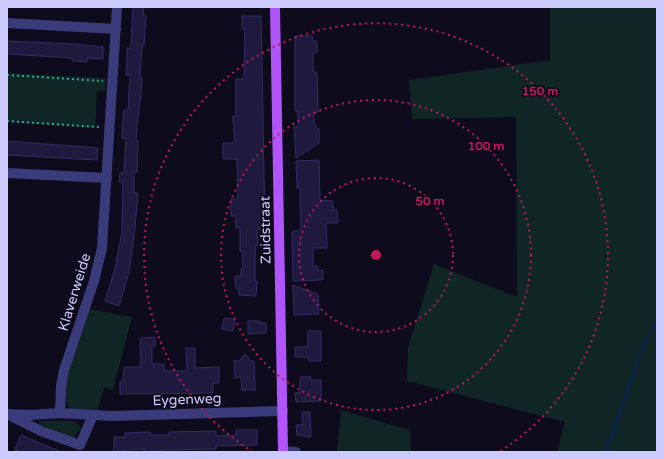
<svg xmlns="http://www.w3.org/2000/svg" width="664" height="459" font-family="'Varela Round',sans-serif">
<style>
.green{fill:#102624}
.water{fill:#0d243f}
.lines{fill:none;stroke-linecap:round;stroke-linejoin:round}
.stream{stroke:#0d243f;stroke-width:3}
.building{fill:#1e193d;stroke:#332c68}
.path{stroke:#31a999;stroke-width:2;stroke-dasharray:2 3;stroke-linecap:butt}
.minor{stroke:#393b7a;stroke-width:10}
.major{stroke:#af55f9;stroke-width:10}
.ring{fill:none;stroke:#c2185b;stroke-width:2;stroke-dasharray:2 4}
.labels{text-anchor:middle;stroke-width:3.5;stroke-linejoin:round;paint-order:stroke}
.street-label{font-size:14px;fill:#cccafd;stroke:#0e0c1c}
.centre{fill:#c2185b;stroke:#0e0c1c;stroke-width:2}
.ring-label{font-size:12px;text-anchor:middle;font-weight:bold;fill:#c2185b;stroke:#0e0c1c;stroke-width:3.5;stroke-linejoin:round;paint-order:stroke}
</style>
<rect width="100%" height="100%" fill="#0e0c1c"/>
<g class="green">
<path d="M550,7H657V452H557L565,422L407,381L408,347L434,264L517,297L516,117L412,119L409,80L550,60Z"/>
<path d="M7,73L106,78L105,91H97L95,128L7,122Z"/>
<path d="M89,309L132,317L113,390L104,387L98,410L72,409C69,407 66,404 65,399C61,379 82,330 89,309Z"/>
<path d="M341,410L410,430L411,452H337Z"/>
<path d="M40,421H74L79,425L80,429L75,436L71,437L38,424Z"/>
</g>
<path class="water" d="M650,334L609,452H603L639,351L645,335Z"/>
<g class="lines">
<path class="stream" d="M647,337L657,320"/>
</g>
<g class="building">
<path d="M133,7H144L143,15L146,16L144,46H142L140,78H142L141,94L137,126L136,141H138L137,172H134V193H138L135,227L129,272L119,306L105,301L117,262H116L122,233L123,182H119L120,173H124L126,138H122L123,119L124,110H128L130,75H126L127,57V48H131Z"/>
<path d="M242,16H261L265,228L257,230L258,245H256L255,258V281H257L256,296L239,295V289H236L235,276H241V269H243L242,251H240V228H236L235,216H231V199H238L237,159H223V143H235L233,116H236V79H244L245,29H242Z"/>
<path d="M295,36H312L313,41H317V53H313V72H317L318,106L317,113H313L315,127L319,129V143L296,158L294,127H298V111H295Z"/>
<path d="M7,41L74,44L103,47V59L88,58L87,62L72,61V58L7,54Z"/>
<path d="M7,141L98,148L97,160L7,155Z"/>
<path d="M319,160L320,200L333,201V210H337L338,223H326L327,248H313V267L317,266V270H323V280L293,281L292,232L301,230L300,188H297L296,161Z"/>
<path d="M293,285L318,294L319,314L294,315Z"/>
<path d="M224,318L235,319L233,331L222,329Z"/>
<path d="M248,321H260L259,323H266V333L248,334Z"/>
<path d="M308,331H321V361H309L308,357H295V347H308Z"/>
<path d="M155,337V346H152V364H164V371H187L186,348H195V368L219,367V383H213V393L120,394V381H123L124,367H141L140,338Z"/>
<path d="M245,354L251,361H254L255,390H242L241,377L235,378L234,361H239Z"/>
<path d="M300,377H311V380H321V401L296,402L295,393H300Z"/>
<path d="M302,412H310L311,437L297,435L296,425H303Z"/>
<path d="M236,430H257V445L216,446V449L160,450V452H144V449L124,450V452H114V437H125V433L150,432V435H169V432L216,431V436L236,435Z"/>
<path d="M21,435L61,452H20L15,450Z"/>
</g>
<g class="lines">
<g class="path">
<path d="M7,75L103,81"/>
<path d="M7,121L99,127"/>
</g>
<g class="minor">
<path d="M7,23L116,29"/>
<path d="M7,173L107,178"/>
<path d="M60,413L61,386L64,370L94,281L102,248L117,7"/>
<path d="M7,414L30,415L60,413L112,416L283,411"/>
<path d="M11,416L41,431L80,445L93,415"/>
<path d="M283,451L296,452"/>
</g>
<path class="major" d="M275,7L283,452"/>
</g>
<g class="ring">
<circle cx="376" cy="255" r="77"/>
<circle cx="376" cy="255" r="155"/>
<path d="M253 452A232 232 0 1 1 499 452"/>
</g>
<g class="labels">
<g class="street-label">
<text transform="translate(265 230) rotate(-91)" y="5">Zuidstraat</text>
<text transform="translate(74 292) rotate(-73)" y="5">Klaverweide</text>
<text transform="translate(187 399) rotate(-2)" y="5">Eygenweg</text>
</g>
</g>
<circle cx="376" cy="255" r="6" class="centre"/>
<g class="ring-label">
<text x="540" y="95">150 m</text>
<text x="486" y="150">100 m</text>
<text x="430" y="205">50 m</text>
</g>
<rect width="664" height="459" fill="none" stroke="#cccafd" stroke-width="16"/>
</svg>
